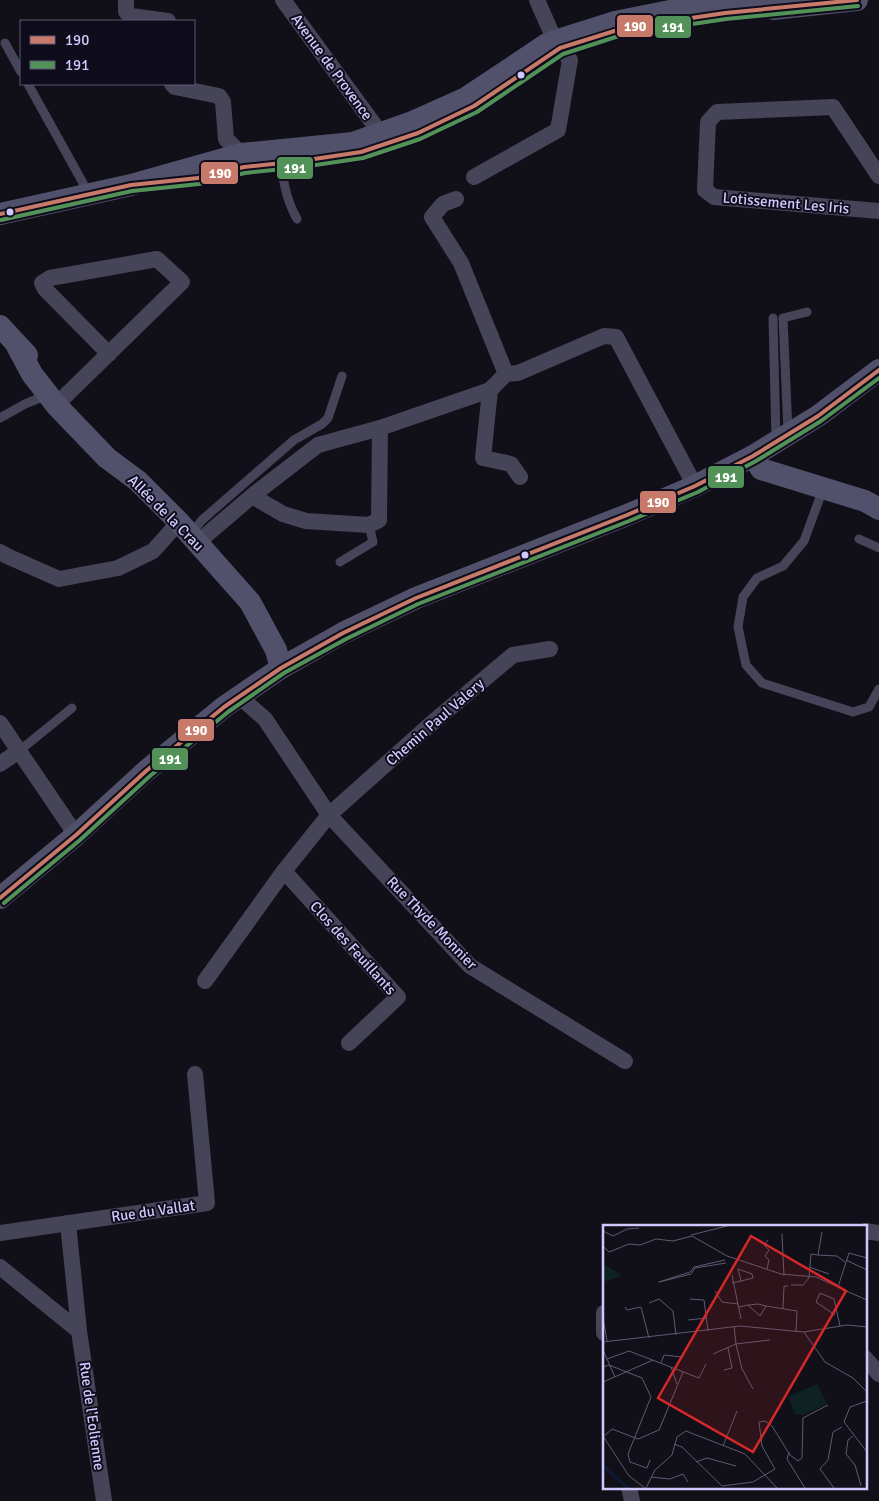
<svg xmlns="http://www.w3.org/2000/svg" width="879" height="1501" font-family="Signika,sans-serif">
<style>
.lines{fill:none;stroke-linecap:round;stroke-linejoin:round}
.lane{stroke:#464459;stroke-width:9}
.street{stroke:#464459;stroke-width:16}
.secondary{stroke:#52516b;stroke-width:22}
.bus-1-casing{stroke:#0f0c1b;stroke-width:8}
.bus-2-casing{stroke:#0f0c1b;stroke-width:8}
.bus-1{stroke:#c87a6a;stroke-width:4}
.bus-2{stroke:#529258;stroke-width:4}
.bus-dot{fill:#d0c9fd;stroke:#0f0c1b;stroke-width:2}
.labels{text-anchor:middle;stroke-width:4;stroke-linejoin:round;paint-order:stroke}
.street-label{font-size:15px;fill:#d0c9fd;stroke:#0f0c1b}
.inset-river{fill:none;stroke:#0c1b37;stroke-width:2.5}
.inset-road{fill:none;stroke:#5d5a74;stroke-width:1}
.view{fill:#d62828;fill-opacity:0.15;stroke:#d62828;stroke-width:2.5}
.inset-edge{fill:none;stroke:#d0c9fd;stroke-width:2.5}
.line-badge{stroke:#0f0c1b;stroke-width:2}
.badge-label{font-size:14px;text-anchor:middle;font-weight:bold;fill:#fff}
</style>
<rect width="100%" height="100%" fill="#111018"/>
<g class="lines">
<g class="lane">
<path d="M5,43L21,72"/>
<path d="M28,84L83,183L84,195"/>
<path d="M280,151C282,175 285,198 297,219"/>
<path d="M773,318L776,439"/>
<path d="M0,418L25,404L47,395"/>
<path d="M788,432L783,318L807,312"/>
<path d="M823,489L804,541L783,566L757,578L743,597L738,627L746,665L762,683L853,712L869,707L879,689"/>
<path d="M190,535L202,520L294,440L322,424L328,418L342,376"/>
<path d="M859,539L879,548"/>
<path d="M340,562L373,542L369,525"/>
<path d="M19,751L72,708"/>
</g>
<g class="street">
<path d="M126,0V12L131,16L168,21"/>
<path d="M283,0L381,134L384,145"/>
<path d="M172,84L175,87L219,96L223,102L226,139L241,154L244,167"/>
<path d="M879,176L833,107L717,112L708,122L705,190L714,197L879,211"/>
<path d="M474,177L558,130L570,60L555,41L537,0"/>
<path d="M456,199L443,204L432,217L461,263L506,374"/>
<path d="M56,405L182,282L157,259L50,278L42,283L45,289L109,354"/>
<path d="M380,428L490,390"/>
<path d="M520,477L511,464L483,458L490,390L506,374L518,373L604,336L616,337L695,486"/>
<path d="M197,543L252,496L318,445L380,428L379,520L369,525L306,521L283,514L252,496"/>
<path d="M0,552L7,556L59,579L118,568L153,551L179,522"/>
<path d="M550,649L513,655L432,723L329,815L470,966L625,1061"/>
<path d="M0,723L76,835"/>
<path d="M0,764L19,751"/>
<path d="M284,871L398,997L349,1043"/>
<path d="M205,981L284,871L329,815L265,719L240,697"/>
<path d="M68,1223L79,1331L104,1501"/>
<path d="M865,1231L879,1233"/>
<path d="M0,1233L207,1203L195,1074"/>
<path d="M0,1267L79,1331"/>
<path d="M604,1313V1333"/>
<path d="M865,1358L879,1374"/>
<path d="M629,1487L632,1501"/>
</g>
<g class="secondary">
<path d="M773,9L857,0"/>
<path d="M0,214L131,185L241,154L353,143L410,123L466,98L547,44L555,41L615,22L670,11L788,0"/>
<path d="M0,326L27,355"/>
<path d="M17,346L32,374L56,405L107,458L138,481L179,522L250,602L276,650L281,668"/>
<path d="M753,456L761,469L865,501L879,509"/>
<path d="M0,898L76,835L146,771L224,707L281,668L343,633L416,598L627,515L695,486L753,456L818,416L879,370"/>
</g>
<defs>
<g id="bus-1">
<path d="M0,214L131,185L198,178L244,167L301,161L361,152L418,133L474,106L560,48L624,28L725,13L857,0"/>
<path d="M0,898L76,835L146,771L224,707L281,668L343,633L416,598L627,515L695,486L753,456L818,416L879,370"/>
</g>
<g id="bus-2">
<path d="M1,220L132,191L199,184L245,173L302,167L363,158L420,139L477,112L563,54L625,34L726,19L858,6"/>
<path d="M4,903L80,840L150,776L228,712L284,673L346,639L418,604L629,521L698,492L756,461L821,421L879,378"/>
</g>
</defs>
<use href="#bus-1" class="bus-1-casing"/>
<use href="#bus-2" class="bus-2-casing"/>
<use href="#bus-1" class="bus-1"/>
<use href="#bus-2" class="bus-2"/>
</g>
<g class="bus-dot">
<circle cx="521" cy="75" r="4.5"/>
<circle cx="10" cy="212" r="4.5"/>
<circle cx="525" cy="555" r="4.5"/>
</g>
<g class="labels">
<g class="street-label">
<text transform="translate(332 67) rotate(54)" y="5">Avenue de Provence</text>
<text transform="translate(786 203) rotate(5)" y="5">Lotissement Les Iris</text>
<text transform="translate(166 513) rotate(45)" y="5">Allée de la Crau</text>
<text transform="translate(435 722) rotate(-41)" y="5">Chemin Paul Valery</text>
<text transform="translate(432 923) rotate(46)" y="5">Rue Thyde Monnier</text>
<text transform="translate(353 948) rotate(48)" y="5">Clos des Feuillants</text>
<text transform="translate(153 1211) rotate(-8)" y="5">Rue du Vallat</text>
<text transform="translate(92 1416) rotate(82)" y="5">Rue de l'Eolienne</text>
</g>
</g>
<g transform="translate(603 1225)">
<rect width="264" height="264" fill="#111018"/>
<path d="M0,38L4,41L19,51L0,57Z" fill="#0f2223"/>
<path d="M214,159L224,179L201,190L192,189L185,172Z" fill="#0f2223"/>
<path class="inset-river" d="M0,241L25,263"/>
<path class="inset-road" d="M0,6L10,11L24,4L36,3M179,9L181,51M88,10L128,0M0,21L6,27L26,19L37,20L53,14L70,16L89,11L124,31L178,49L213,52L244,66M215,30L234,31L242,37M122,35L91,42L87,47L56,57L88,49L92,43L123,38M243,35L264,45M206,42L226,49M164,44L166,35L162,31L166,25L161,20L165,15M129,50L138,94M129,58L138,56L150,53L149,49L135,44L138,56M188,60H200L206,53L208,29L215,30L219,7M235,62L246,28L264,33M112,66L119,77L135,79M243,66L264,75M87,74L101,75L105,106M46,78L56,74L70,86L73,110M163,81L194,86L193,107M22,82L24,85L38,82L46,113M136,82L145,80L155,79L163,81L157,91L145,80M180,83L181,61H185M232,90L213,77L217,68L231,74L237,101M0,93L4,116M85,95L104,93M201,107L222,137L250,153L264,167M0,117L137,101L201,107L244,100L264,102M0,125L12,152M110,129L133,119L131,101M4,134L26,126L96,153L103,139M58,138L61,130L78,132M0,142L6,140L39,153L48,172L25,229L27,237L44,243L47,235M68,142L74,159M121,145L129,143L125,123M0,157L50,135M150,164L139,144L133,119L167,115M264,176L247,182L241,197L264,227M0,211L26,251L42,263M1,211L9,204L35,214L56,205L80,147M250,211L245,215L243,229L252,240L258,261M71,219L79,222L119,261L150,257L172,244L159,221L156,197L162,196L169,201L187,230L195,236L199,233L200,193L225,180M120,221L134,186M186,227L184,234L202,263M93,237L104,233L133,241M48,252L67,254L80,249L85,257M43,263L52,245L69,230L74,212L83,206L142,229L174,263M231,263L217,244L225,235L230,207L239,202"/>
<path class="view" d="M148,11L243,66L150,227L55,173Z"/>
<rect width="264" height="264" class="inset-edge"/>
</g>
<g class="line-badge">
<rect x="616" y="14" width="38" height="24" rx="5" fill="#c87a6a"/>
<rect x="654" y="15" width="38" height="24" rx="5" fill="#529258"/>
<rect x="276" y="156" width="38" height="24" rx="5" fill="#529258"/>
<rect x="200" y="161" width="39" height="24" rx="5" fill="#c87a6a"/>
<rect x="707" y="465" width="38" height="24" rx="5" fill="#529258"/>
<rect x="639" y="490" width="38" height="24" rx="5" fill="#c87a6a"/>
<rect x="177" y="718" width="38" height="24" rx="5" fill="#c87a6a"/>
<rect x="151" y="747" width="38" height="24" rx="5" fill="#529258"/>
</g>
<g class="badge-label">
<text x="635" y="31">190</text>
<text x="673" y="32">191</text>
<text x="295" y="173">191</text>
<text x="220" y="178">190</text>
<text x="726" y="482">191</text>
<text x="658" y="507">190</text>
<text x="196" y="735">190</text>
<text x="170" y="764">191</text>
</g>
<rect x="20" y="20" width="175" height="65" fill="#0f0c1b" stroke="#5c5875"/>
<rect x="30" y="36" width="25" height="8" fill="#c87a6a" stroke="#5c5875"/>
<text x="65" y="45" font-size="15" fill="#d0c9fd">190</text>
<rect x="30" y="61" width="25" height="8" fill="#529258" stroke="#5c5875"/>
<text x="65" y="70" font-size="15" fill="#d0c9fd">191</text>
</svg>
